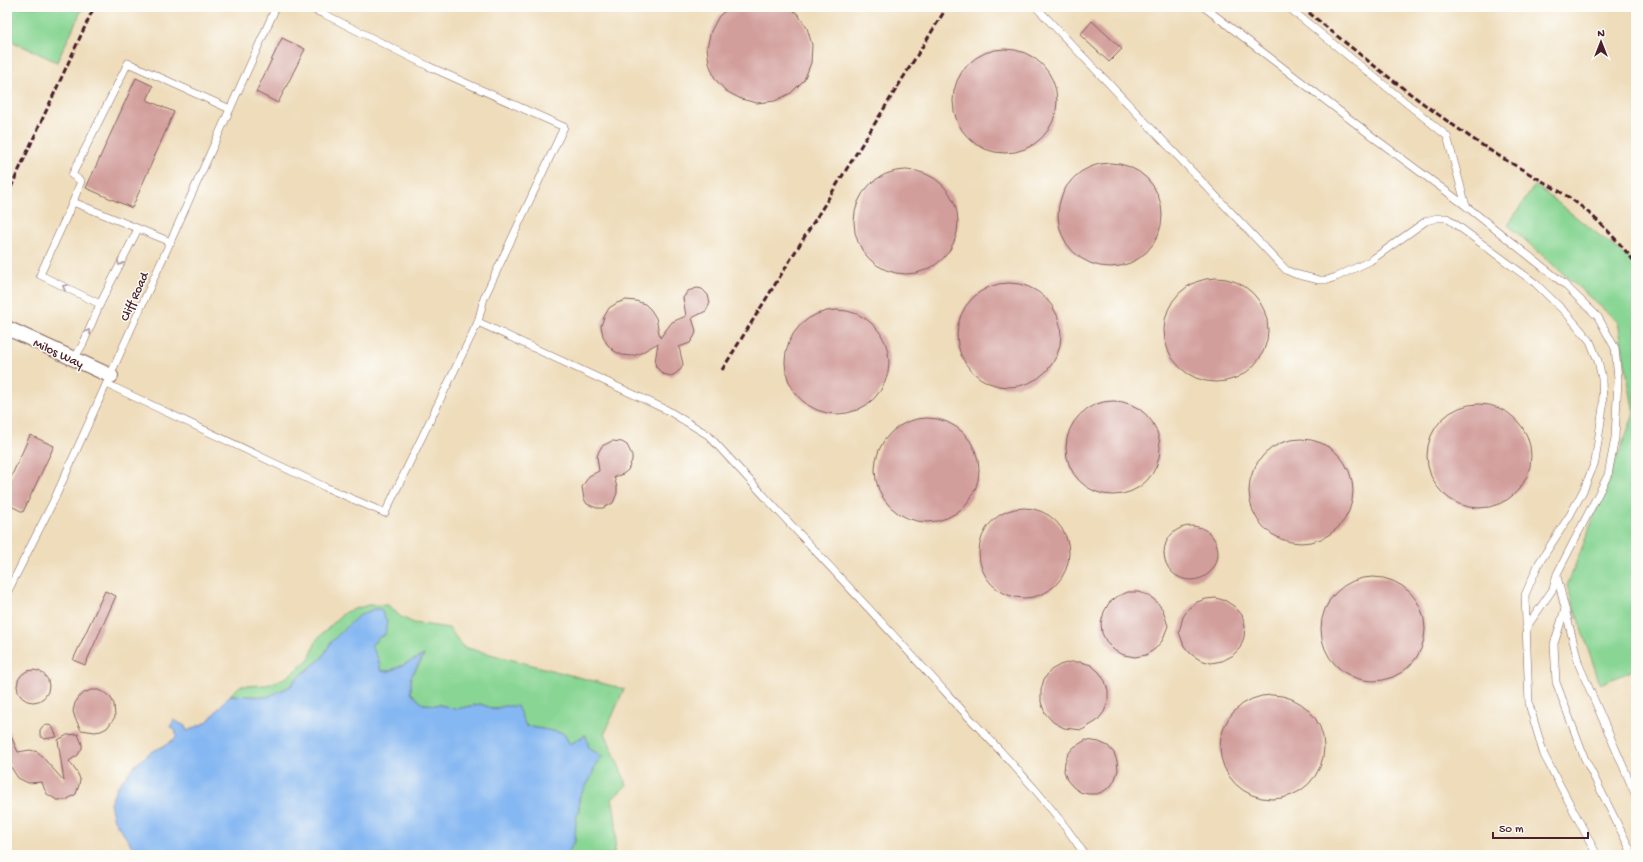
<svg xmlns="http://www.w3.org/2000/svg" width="1643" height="862" font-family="'Gochi Hand',sans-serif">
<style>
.green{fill:#89d694;stroke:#6a7a60}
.water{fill:#85b7f2;stroke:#686b8e}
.building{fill:#d29e9b}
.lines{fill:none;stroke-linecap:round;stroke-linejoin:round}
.lane-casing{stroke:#83615d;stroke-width:8}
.street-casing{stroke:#83615d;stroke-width:16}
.lane{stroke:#fff;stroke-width:7}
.street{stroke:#fff;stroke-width:14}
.rail{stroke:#4a1f2b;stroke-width:3;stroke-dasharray:6 3;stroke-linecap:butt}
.oneway{stroke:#ae9aa0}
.labels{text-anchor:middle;stroke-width:3;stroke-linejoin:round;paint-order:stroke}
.street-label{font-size:13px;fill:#4a1f2b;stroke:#fdfcf7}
</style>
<rect width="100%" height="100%" fill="#fdfcf7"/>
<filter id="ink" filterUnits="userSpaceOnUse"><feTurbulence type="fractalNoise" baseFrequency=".025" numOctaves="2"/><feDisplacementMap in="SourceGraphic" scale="8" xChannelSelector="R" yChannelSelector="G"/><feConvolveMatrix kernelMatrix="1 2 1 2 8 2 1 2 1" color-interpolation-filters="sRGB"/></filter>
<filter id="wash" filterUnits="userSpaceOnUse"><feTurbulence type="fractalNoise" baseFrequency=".012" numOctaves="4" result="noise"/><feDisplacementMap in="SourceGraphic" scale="16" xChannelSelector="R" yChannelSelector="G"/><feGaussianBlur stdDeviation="0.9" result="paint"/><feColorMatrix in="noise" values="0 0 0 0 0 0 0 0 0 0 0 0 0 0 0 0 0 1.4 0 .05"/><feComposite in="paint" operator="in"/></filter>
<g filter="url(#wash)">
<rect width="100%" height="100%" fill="#eedcba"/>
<g class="green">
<path d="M7,7H83L57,62L7,39Z"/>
<path d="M1535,185L1636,264V669L1600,684L1567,586L1634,414L1618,322L1508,225Z"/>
<path d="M368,605H388L401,617L414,623L449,628L463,647L624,689L605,733L627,785L612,799C617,818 617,835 614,855H566L575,841L576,818L579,811V798L592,776L595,766L602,756L589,748L585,735L570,744L563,733L526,726L504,706L494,709L480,704L456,709L440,705L423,704L411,693V677L424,656L390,671H381L378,658L371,646L379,637L332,641L322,658L295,680L291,686L267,697L230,695L240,686L267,685L287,677L309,659L317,639L345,612Z"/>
</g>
<path class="water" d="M373,609H381L387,621L385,635L379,637L371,646L378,658L381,671H390L424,655L411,677V693L423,704L440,705L456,709L480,704L494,709L504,706H517L526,726L563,733L570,744L586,735L589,748L602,756L595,766L592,776L579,798V811L576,818L575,841L566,855H138L114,820L110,804L117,787L135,765L151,752L166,745L177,737L175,730L170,727L174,720L185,726L187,731L207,722L230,695L267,697L291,686L295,680L322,658L332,641L357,617Z"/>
<g id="blocks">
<g class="building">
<path d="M730,7H788L797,13L807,28L812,45L811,63L804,80L791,93L775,101L757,103L741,99L726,91L715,79L709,63L707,47L711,31L719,16Z"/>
<path d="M1092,21L1122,49L1109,62L1080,35Z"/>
<path d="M282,38L305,49L278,103L256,92Z"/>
<circle cx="1005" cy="101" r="52"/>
<path d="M136,78L153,86L147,100L174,112L132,208L86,188Z"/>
<circle cx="1110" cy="215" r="52"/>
<circle cx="906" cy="222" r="52"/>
<circle cx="1216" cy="330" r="52"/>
<circle cx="1009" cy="335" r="52"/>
<path d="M697,288L702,289L708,295L710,303L706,311L692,318L696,331L695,335L690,343L679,347L683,364L681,369L675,374L671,376L663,374L656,367L655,362L658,343L639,354L631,356L622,355L614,351L607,344L603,336L601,326L604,317L609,308L617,303L626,300L636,301L645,304L651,310L656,318L660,338L672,322L686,316L683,298L688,291Z"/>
<circle cx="837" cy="362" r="52"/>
<circle cx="1113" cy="448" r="47"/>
<circle cx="1479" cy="456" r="52"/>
<circle cx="927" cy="470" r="52"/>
<path d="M30,435L54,446L23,512L7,504V486Z"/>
<circle cx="1301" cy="491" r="52"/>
<path d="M612,441L622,442L627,445L632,455V460L628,470L623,474L614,477L617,487V493L613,503L603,508H597L587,504L584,499L582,487L589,476L599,471L597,457L599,451L602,446Z"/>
<circle cx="1024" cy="553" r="45"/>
<circle cx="1191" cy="553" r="27"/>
<circle cx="1373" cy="629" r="52"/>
<path d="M105,591L116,596L85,665L73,660Z"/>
<path d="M1128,592H1138L1148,595L1157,602L1163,610L1168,626L1162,641L1155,649L1146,655L1135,657L1124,655L1115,651L1107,643L1102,633L1101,623L1104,612L1109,603L1118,596Z"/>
<path d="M1216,598L1226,601L1235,607L1242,615L1245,626L1244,637L1240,648L1232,656L1222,661L1211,663L1200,660L1191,654L1184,646L1179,632L1183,617L1189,608L1197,602L1206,599Z"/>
<path d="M1070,662H1081L1091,665L1099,672L1105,681L1108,691V702L1104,712L1097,721L1082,730L1064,728L1053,722L1045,713L1041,702V690L1044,679L1051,670L1060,665Z"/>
<circle cx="33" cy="686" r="16"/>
<path d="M91,690H98L105,693L111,698L114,704L115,717L107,728L101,731L95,732L81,730L75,718L73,711L75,703L79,697L84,693Z"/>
<circle cx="1272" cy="747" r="52"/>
<path d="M47,725L52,726L57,737L43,739L40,735V730L43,726Z"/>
<path d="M7,727L18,752L30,750L38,752L64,781L58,740L67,735L78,734L82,744V748L78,755L69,761L78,774L80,779L79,785L76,794L66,800H57L47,794L44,788L42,782L28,783L18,778L7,761Z"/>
<path d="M1086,740L1099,742L1108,746L1114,753L1117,761L1118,770L1115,779L1111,786L1104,791L1097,794H1088L1080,792L1073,787L1067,780L1064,771L1065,762L1068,754L1074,747Z"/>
</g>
</g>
</g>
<g filter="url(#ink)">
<use href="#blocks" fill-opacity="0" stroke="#83615d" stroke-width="1"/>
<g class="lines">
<defs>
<g id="lane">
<path d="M307,7L324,14L428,66L564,127L484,298L478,322"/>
<path d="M1036,7L1286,270L1295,274L1319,280H1327L1336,277L1370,261L1426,221L1437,218H1447L1535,283L1568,315L1590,341L1598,361L1602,379L1603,407L1595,462L1584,489L1570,515L1539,563L1525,595L1529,704L1544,755L1597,855"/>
<path d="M1204,7L1377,140L1466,206"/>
<path d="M1288,7L1447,136L1466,206L1563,283L1598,317L1615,348L1618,379L1615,438L1608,475L1557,574L1553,589L1526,628"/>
<path d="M73,202L171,242"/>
<path d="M100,304L40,275L73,202L81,181L72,175L128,63L230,109"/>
<path d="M74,359L83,344L100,304L138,229"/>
<path d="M107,384L325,487L385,513L478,322L667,410L708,435C788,522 870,609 950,697C996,747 1047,797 1085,855"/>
<path d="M1557,576L1579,665L1636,796"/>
<path d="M7,593L54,500L276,7"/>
<path d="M1565,609L1554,644L1556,682L1584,757L1633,855"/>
</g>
<path id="street" d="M7,328L111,376"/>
</defs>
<use href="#lane" class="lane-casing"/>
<use href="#street" class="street-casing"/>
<use href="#lane" class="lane"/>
<use href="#street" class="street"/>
<g class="rail">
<path d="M1302,7C1360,55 1419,103 1482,145C1510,164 1541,179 1570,198C1595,216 1617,239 1636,264"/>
<path d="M7,196L94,7"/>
<path d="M722,370L947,7"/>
</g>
</g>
<defs><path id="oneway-chevron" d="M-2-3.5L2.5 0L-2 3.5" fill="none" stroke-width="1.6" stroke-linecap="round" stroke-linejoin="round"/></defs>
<g class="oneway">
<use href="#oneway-chevron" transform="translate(120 263) rotate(117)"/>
<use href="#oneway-chevron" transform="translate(65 287) rotate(-154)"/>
<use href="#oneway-chevron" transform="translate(88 332) rotate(-67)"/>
</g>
</g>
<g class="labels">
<g class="street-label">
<text transform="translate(133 296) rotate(-66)" y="5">Cliff Road</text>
<text transform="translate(59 352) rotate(25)" y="5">Milos Way</text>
</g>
</g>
<rect width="1643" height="862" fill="none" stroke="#fdfcf7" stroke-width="24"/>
<g transform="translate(1601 42)" stroke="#fdfcf7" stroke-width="3" paint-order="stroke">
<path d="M0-3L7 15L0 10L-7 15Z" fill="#4a1f2b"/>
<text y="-6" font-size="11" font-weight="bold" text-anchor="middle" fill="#4a1f2b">N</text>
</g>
<path d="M1493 832v6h95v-6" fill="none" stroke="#4a1f2b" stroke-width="2"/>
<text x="1499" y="832" font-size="12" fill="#4a1f2b" stroke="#fdfcf7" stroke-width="3" paint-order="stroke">50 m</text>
</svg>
